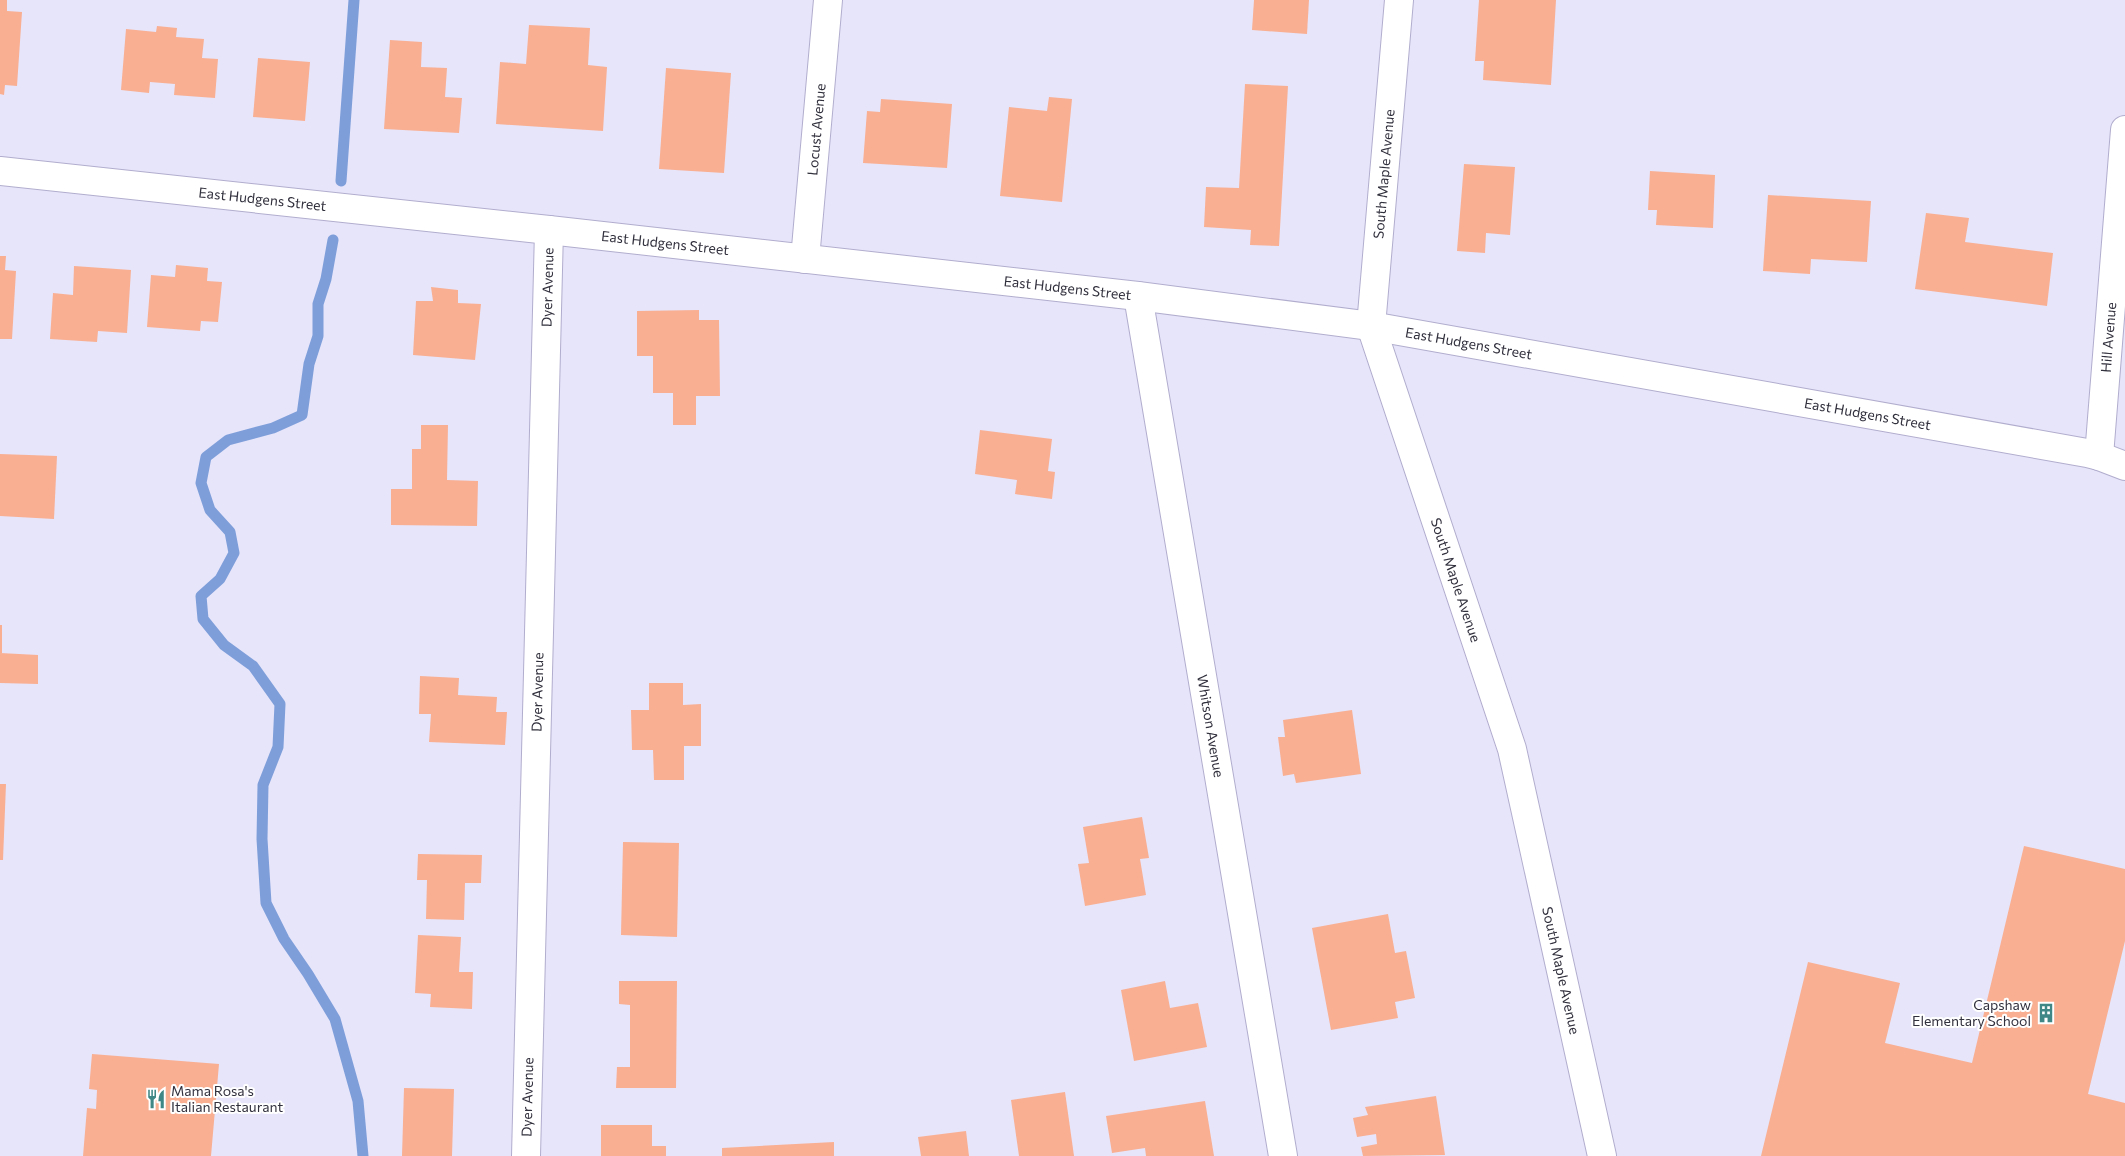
<svg xmlns="http://www.w3.org/2000/svg" width="2125" height="1156" font-family="Commissioner,sans-serif">
<style>
.lines{fill:none;stroke-linecap:round;stroke-linejoin:round}
.stream{stroke:#7e9eda;stroke-width:11}
.building{fill:#f9af92}
.street-casing{stroke:#b1adce;stroke-width:30}
.street{stroke:#fff;stroke-width:28}
.labels{text-anchor:middle;stroke-width:4;stroke-linejoin:round;paint-order:stroke}
.street-label{font-size:14px;fill:#31303d;stroke:#fff}
.poi-label{font-size:14px;fill:#31303d;stroke:#fff;text-anchor:end}
</style>
<rect width="100%" height="100%" fill="#e7e5fa"/>
<g class="lines">
<g class="stream">
<path d="M341,181L354,0"/>
<path d="M333,240L326,279L318,304V336L309,364L302,415L273,428L228,440L206,457L201,483L210,510L230,532L234,553L220,579L201,596L203,619L224,645L253,666L280,704L278,747L263,785L262,839L266,903L284,939L308,974L335,1019L358,1101L363,1156"/>
</g>
</g>
<g class="building">
<path d="M0,0H7V11L22,12L17,86L5,85L4,95L0,94Z"/>
<path d="M1254,0H1309L1307,34L1252,30Z"/>
<path d="M1479,0H1556L1551,85L1483,80L1484,61H1475Z"/>
<path d="M529,25L590,28L588,65L607,67L603,131L496,124L500,62L526,64Z"/>
<path d="M157,26L177,28L176,37L204,39L202,58L218,59L215,98L174,95L175,84L150,82L149,93L121,90L126,29L156,32Z"/>
<path d="M390,40L422,42L421,67L447,68L445,97L462,98L459,133L384,129Z"/>
<path d="M258,58L310,62L305,121L253,117Z"/>
<path d="M666,68L731,73L724,173L659,169Z"/>
<path d="M1245,84L1288,86L1279,246L1250,245L1251,230L1204,227L1206,187L1239,188Z"/>
<path d="M1049,97L1072,99L1062,202L1000,196L1009,107L1047,111Z"/>
<path d="M881,99L952,104L947,168L863,163L867,111L880,112Z"/>
<path d="M1464,164L1515,167L1510,235L1486,233L1485,253L1457,251Z"/>
<path d="M1650,171L1715,175L1713,228L1656,225L1657,210H1648Z"/>
<path d="M1768,195L1871,201L1867,262L1811,259L1810,274L1763,271Z"/>
<path d="M1926,213L1969,218L1965,242L2053,253L2047,306L1915,289Z"/>
<path d="M0,256H6L5,270L16,271L12,339H0Z"/>
<path d="M176,265L208,268L207,281L222,282L218,322L201,321L200,331L147,327L151,275L175,277Z"/>
<path d="M74,266L131,270L127,333L98,331L97,342L50,339L53,293L73,295Z"/>
<path d="M431,287L458,290V303L481,304L475,360L413,355L416,301H433Z"/>
<path d="M699,310V320H719L720,396H696V425H673V393H653V356H637V311Z"/>
<path d="M421,425H448L447,480L478,481L477,526L391,525V489H412V449H421Z"/>
<path d="M980,430L1052,439L1048,471L1055,472L1052,499L1015,494L1017,480L975,474Z"/>
<path d="M0,454L57,456L54,519L0,516Z"/>
<rect x="0" y="625" width="2" height="28"/>
<path d="M0,653L38,655V684L0,683Z"/>
<path d="M420,676L459,678L458,695L497,697L496,712H507L505,745L429,742L431,714H419Z"/>
<path d="M649,683H683V705L701,704V746H684V780H654L653,750H632L631,710H649Z"/>
<path d="M1352,710L1361,774L1296,783L1294,774L1283,776L1278,737H1285L1283,720Z"/>
<path d="M0,784H6L3,860H0Z"/>
<path d="M1142,817L1149,858L1140,859L1146,895L1085,906L1078,864L1089,863L1083,827Z"/>
<path d="M623,842L679,843L677,937L621,935Z"/>
<path d="M2024,846L2125,869V941L2088,1094L2125,1103V1156H1761L1808,962L1900,983L1885,1043L1972,1063Z"/>
<path d="M418,854L482,855L481,883H465L464,920L426,919L427,880H417Z"/>
<path d="M1388,914L1395,953L1406,951L1415,998L1395,1002L1398,1018L1331,1030L1312,928Z"/>
<path d="M418,935L461,937L459,972H473L472,1009L430,1007L431,994L415,993Z"/>
<path d="M619,981H677L676,1088H616L617,1067H630V1005L619,1004Z"/>
<path d="M1165,981L1170,1008L1198,1003L1207,1047L1134,1061L1121,990Z"/>
<path d="M92,1054L219,1064L211,1156H83L87,1108L96,1109L97,1090L89,1089Z"/>
<path d="M404,1088L454,1089L452,1156H402Z"/>
<path d="M1065,1092L1074,1156H1019L1011,1100Z"/>
<path d="M1436,1096L1445,1155L1363,1156L1361,1147L1377,1144L1376,1134L1357,1137L1353,1118L1368,1115L1365,1107Z"/>
<path d="M1205,1101L1214,1156H1146L1145,1148L1112,1153L1106,1116Z"/>
<path d="M601,1125H652V1146H666V1156H601Z"/>
<path d="M966,1131L969,1156H921L918,1137Z"/>
<path d="M834,1142V1156H722V1148Z"/>
</g>
<g class="lines">
<defs>
<g id="street">
<path id="s1" d="M1399,0L1371,326L1512,749L1602,1156"/>
<path id="s2" d="M0,171L549,230L1138,296L1371,326L2087,453L2099,456L2125,466"/>
<path id="s3" d="M805,259L828,0"/>
<path id="s4" d="M1138,296L1283,1156"/>
<path id="s5" d="M2099,456L2125,130"/>
<path id="s6" d="M526,1156L549,230"/>
</g>
</defs>
<use href="#street" class="street-casing"/>
<use href="#street" class="street"/>
</g>
<defs>
<symbol id="building-bare" viewBox="-9 -9 18 18"><path d="M-4-6H4V6H1V3H-1V6H-4ZM-2.5-4.3h1.7v1.8h-1.7ZM.8-4.3h1.7v1.8H.8ZM-2.5-1h1.7V.8h-1.7ZM.8-1h1.7V.8H.8Z" fill="#3f8786" stroke="#fff" stroke-width="2.5" paint-order="stroke"/></symbol>
<symbol id="restaurant-bare" viewBox="-9 -9 18 18"><path d="M-5-6h1v4h1v-4h1v4h1v-4h1v5L-1.5 .5V6h-2V.5L-5-1ZM5-6V6H3V1.5H1.5Q1.5-4 5-6Z" fill="#3f8786" stroke="#fff" stroke-width="2.5" paint-order="stroke"/></symbol>
</defs>
<g fill-rule="evenodd">
<use href="#building-bare" x="2032" y="999" width="28" height="28"/>
<use href="#restaurant-bare" x="142" y="1085" width="28" height="28"/>
</g>
<g class="labels">
<g class="street-label">
<text dy="5" stroke="none"><textPath href="#s3" startOffset="130">Locust Avenue</textPath></text>
<text transform="translate(1384 174) rotate(-85)" y="5">South Maple Avenue</text>
<text dy="5" stroke="none"><textPath href="#s2" startOffset="264">East Hudgens Street</textPath></text>
<text dy="5" stroke="none"><textPath href="#s2" startOffset="669">East Hudgens Street</textPath></text>
<text dy="5" stroke="none"><textPath href="#s6" startOffset="869">Dyer Avenue</textPath></text>
<text dy="5" stroke="none"><textPath href="#s2" startOffset="1074">East Hudgens Street</textPath></text>
<text dy="5" stroke="none"><textPath href="#s5" startOffset="119">Hill Avenue</textPath></text>
<text dy="5" stroke="none"><textPath href="#s2" startOffset="1479">East Hudgens Street</textPath></text>
<text dy="5" stroke="none"><textPath href="#s2" startOffset="1884">East Hudgens Street</textPath></text>
<text dy="5" stroke="none"><textPath href="#s1" startOffset="595">South Maple Avenue</textPath></text>
<text dy="5" stroke="none"><textPath href="#s6" startOffset="464">Dyer Avenue</textPath></text>
<text dy="5" stroke="none"><textPath href="#s4" startOffset="436">Whitson Avenue</textPath></text>
<text dy="5" stroke="none"><textPath href="#s1" startOffset="1000">South Maple Avenue</textPath></text>
<text dy="5" stroke="none"><textPath href="#s6" startOffset="59">Dyer Avenue</textPath></text>
</g>
<g class="poi-label">
<text x="2031" y="1010">Capshaw<tspan x="2031" dy="16">Elementary School</tspan></text>
<text x="171" y="1096" text-anchor="start">Mama Rosa's<tspan x="171" dy="16">Italian Restaurant</tspan></text>
</g>
</g>
</svg>
